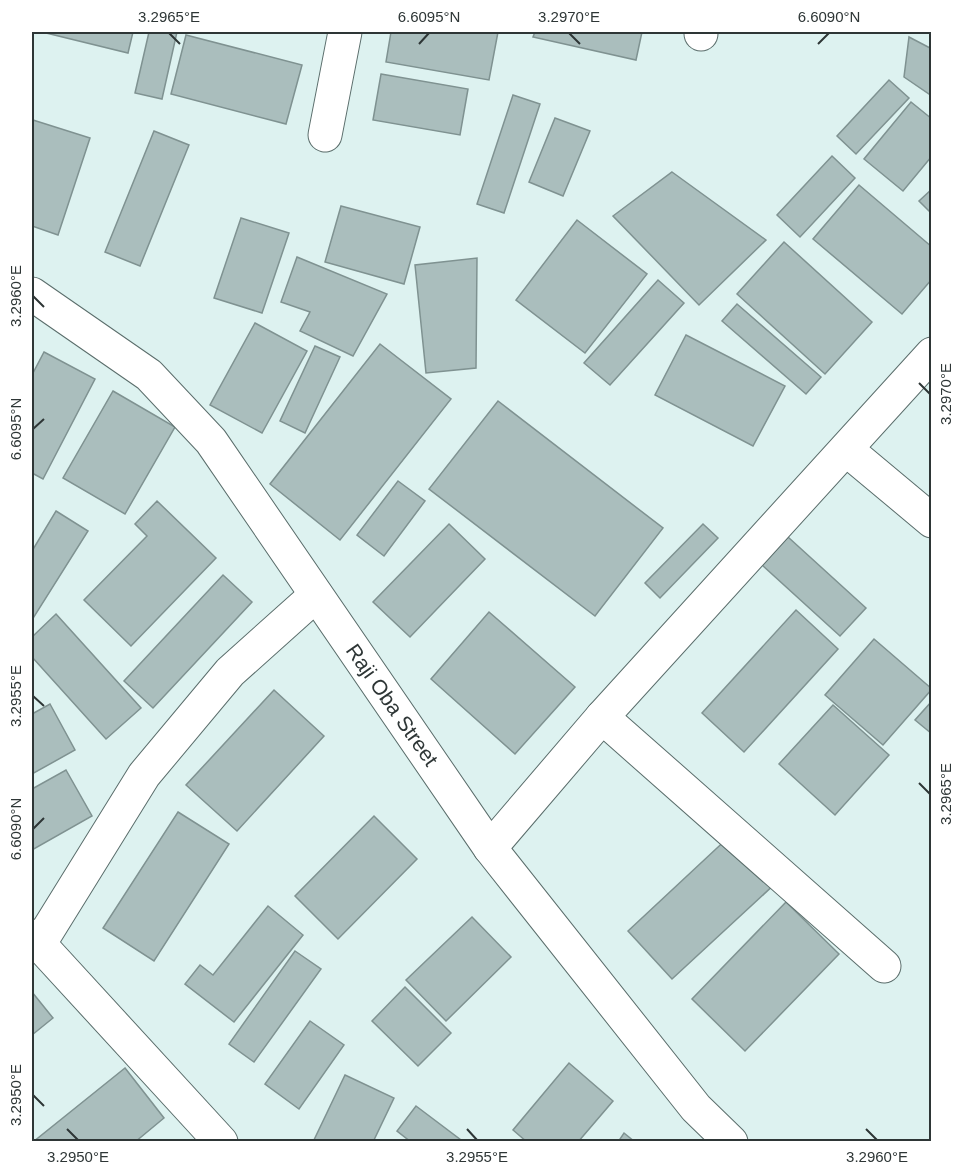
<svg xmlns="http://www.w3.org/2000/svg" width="963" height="1173" font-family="Arial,sans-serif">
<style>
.building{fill:#aabebd;stroke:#7f9291;stroke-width:1.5}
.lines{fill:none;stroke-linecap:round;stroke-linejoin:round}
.street-casing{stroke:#5a6d6b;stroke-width:35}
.street{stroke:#fff;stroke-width:33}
.ticks{fill:none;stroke:#2e3636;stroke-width:2}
.labels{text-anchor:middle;stroke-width:5;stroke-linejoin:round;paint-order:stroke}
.street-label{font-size:21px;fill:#2e3636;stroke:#fff}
.neatline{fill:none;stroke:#2e3636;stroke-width:2}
.ticks-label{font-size:15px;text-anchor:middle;fill:#2e3636}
</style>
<rect width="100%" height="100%" fill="#ddf2f0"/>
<g class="building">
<path d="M42,32H133L128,53Z"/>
<path d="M149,32H177L162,99L135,93Z"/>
<path d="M391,32H498L489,80L386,62Z"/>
<path d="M535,32H642L636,60L533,37Z"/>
<path d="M186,35L302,65L286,124L171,94Z"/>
<path d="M909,37L932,49V96L904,77Z"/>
<path d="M381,74L468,89L460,135L373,120Z"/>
<path d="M889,80L909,98L856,154L837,136Z"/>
<path d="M513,95L540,104L504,213L477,204Z"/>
<path d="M911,102L932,119V156L903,191L864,159Z"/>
<path d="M555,118L590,131L563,196L529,182Z"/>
<path d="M33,120L90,138L58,235L32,226Z"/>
<path d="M154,131L189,145L140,266L105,252Z"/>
<path d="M832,156L855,178L800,237L777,215Z"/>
<path d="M672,172L766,240L699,305L613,216Z"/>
<path d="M859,185L932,247V279L902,314L813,239Z"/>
<path d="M932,189V214L919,201Z"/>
<path d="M341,206L420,227L404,284L325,262Z"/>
<path d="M241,218L289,233L262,313L214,298Z"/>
<path d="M577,220L647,274L585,353L516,300Z"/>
<path d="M784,242L872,322L825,374L737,294Z"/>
<path d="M297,257L387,294L353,356L300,331L310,312L281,302Z"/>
<path d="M477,258L476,368L426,373L415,265Z"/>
<path d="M658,280L684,303L610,385L584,363Z"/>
<path d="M737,304L821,377L806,394L722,321Z"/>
<path d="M255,323L307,351L262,433L210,405Z"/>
<path d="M686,335L785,386L753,446L655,395Z"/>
<path d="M380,344L451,399L340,540L270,484Z"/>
<path d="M315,346L340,357L305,433L280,421Z"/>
<path d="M44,352L95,379L43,479L32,473V375Z"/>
<path d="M113,391L175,427L125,514L63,478Z"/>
<path d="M498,401L663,528L595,616L429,489Z"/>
<path d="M398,481L425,501L384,556L357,535Z"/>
<path d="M157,501L216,558L131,646L84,600L147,536L135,524Z"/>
<path d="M56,511L88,531L32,620V551Z"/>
<path d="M449,524L485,559L410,637L373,602Z"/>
<path d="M703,524L718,538L660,598L645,583Z"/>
<path d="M788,537L866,608L840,636L762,565Z"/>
<path d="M223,575L252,602L153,708L124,681Z"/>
<path d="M796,610L838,649L744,752L702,713Z"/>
<path d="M489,612L575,687L515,754L431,679Z"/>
<path d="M56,614L141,708L106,739L32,657V637Z"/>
<path d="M874,639L932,689L883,745L825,695Z"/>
<path d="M274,690L324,736L237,831L186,785Z"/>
<path d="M932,701V734L915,720Z"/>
<path d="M50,704L75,750L32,774V714Z"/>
<path d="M833,705L889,755L835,815L779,764Z"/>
<path d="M66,770L92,816L32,850V789Z"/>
<path d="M178,812L229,844L154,961L103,928Z"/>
<path d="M374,816L417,859L338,939L295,896Z"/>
<path d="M732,834L777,882L672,979L628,931Z"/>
<path d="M786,902L839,954L745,1051L692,999Z"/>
<path d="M268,906L303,935L234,1022L185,984L200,965L213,975Z"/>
<path d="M472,917L511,957L446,1021L406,980Z"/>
<path d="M295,951L321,969L254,1062L229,1044Z"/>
<path d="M405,987L451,1033L418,1066L372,1021Z"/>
<path d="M32,992L53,1018L32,1035Z"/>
<path d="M310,1021L344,1045L299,1109L265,1084Z"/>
<path d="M569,1063L613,1101L578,1142H527L513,1130Z"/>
<path d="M125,1068L164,1118L135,1142H33Z"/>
<path d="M345,1075L394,1098L373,1142H313Z"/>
<path d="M416,1106L461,1140L460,1142H411L397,1131Z"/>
<path d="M624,1133L635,1142H618Z"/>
</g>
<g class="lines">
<defs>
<g id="street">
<path d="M701,34V32"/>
<path d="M325,135L345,32"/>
<path d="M32,294L149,375L211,441L490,848L696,1108L731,1142"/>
<path d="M847,450L932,521"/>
<path d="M602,717L884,966"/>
<path d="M490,848L602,717L932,354"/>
<path d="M32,936L221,1142"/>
<path d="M38,946L144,775L230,672L316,595"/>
</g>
</defs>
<use href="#street" class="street-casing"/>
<use href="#street" class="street"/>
</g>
<path class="ticks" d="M169,33L180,44M569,33L580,44M419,44L429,33M818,44L829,33M33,296L44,307M919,383L930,394M33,429L44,419M33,696L44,706M919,783L930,794M33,829L44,818M33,1095L44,1106M67,1129L78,1140M467,1129L477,1140M866,1129L877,1140"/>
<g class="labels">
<g class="street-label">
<text transform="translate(392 705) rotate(55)" y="7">Raji Oba Street</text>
</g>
</g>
<rect width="963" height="1173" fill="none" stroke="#ffffff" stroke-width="66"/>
<rect x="33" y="33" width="897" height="1107" class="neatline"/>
<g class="ticks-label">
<text x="169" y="22">3.2965°E</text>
<text x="429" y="22">6.6095°N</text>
<text x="569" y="22">3.2970°E</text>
<text x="829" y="22">6.6090°N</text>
<text transform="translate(16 296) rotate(-90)" y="5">3.2960°E</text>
<text transform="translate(946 394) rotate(-90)" y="5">3.2970°E</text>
<text transform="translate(16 429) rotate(-90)" y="5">6.6095°N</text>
<text transform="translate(16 696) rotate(-90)" y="5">3.2955°E</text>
<text transform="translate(946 794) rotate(-90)" y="5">3.2965°E</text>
<text transform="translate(16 829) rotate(-90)" y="5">6.6090°N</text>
<text transform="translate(16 1095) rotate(-90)" y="5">3.2950°E</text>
<text x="78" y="1162">3.2950°E</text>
<text x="477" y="1162">3.2955°E</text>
<text x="877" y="1162">3.2960°E</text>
</g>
</svg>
